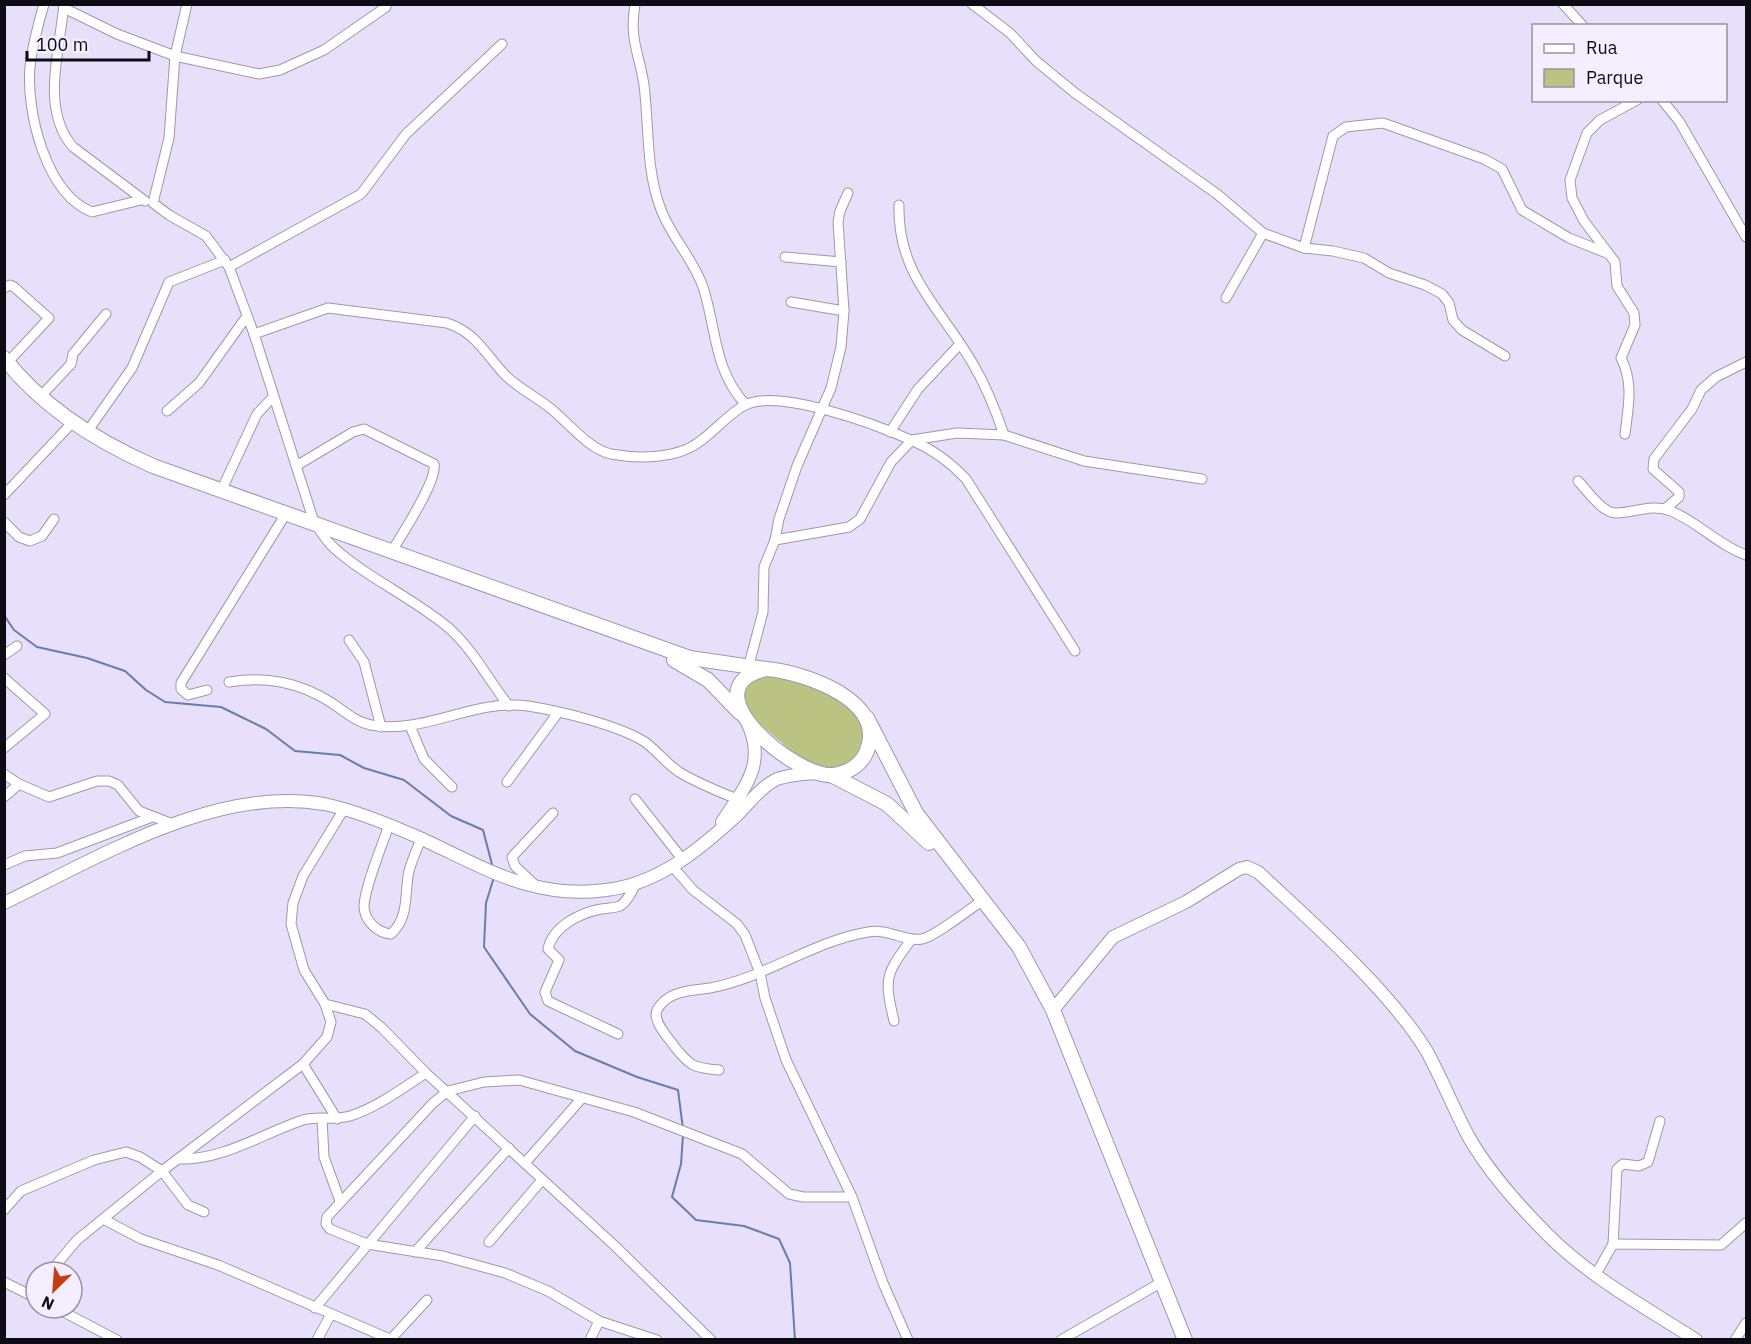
<svg xmlns="http://www.w3.org/2000/svg" width="1751" height="1344" font-family="'IBM Plex Sans',sans-serif">
<style>
.green{fill:#bac381}
.lines{fill:none;stroke-linecap:round;stroke-linejoin:round}
.stream{stroke:#667eae;stroke-width:2}
.street-casing{stroke:#9f97b0;stroke-width:11}
.secondary-casing{stroke:#9f97b0;stroke-width:14}
.primary-casing{stroke:#9f97b0;stroke-width:16}
.street{stroke:#fff;stroke-width:9}
.secondary{stroke:#fff;stroke-width:12}
.primary{stroke:#fff;stroke-width:14}
</style>
<rect width="100%" height="100%" fill="#e8dffa"/>
<path class="green" d="M777,676C799,679 839,693 855,711C878,736 852,779 819,768C805,763 792,752 781,742C765,729 750,717 744,697C747,679 760,677 777,676Z"/>
<g class="lines">
<g class="stream">
<path d="M4,615L14,630L37,647L87,658L125,671L146,690L165,702L221,707L266,729L295,751L340,755L364,768L404,780L451,816L483,830L493,868"/>
<path d="M494,877L486,903L484,947L530,1014L575,1051L637,1077L678,1090L683,1129"/>
<path d="M683,1135L681,1164L672,1197L696,1220L744,1226L779,1239L790,1263L795,1340"/>
</g>
<defs>
<g id="street">
<path d="M44,4C38,25 32,46 30,67C26,112 46,194 92,212L141,200"/>
<path d="M64,4C60,50 40,109 73,147L145,201"/>
<path d="M187,4L175,56L169,138L153,203L169,215L206,236L229,267L254,334L314,522C320,530 325,540 333,547C368,579 414,598 450,629C474,651 489,681 509,706"/>
<path d="M635,4C629,40 639,52 644,85C649,125 646,169 660,207C670,236 693,258 703,287C717,330 713,369 746,405"/>
<path d="M972,4L1010,33L1036,61L1075,93L1217,194L1263,233L1304,248L1333,251L1364,258L1389,273L1425,285L1442,294L1449,303L1453,320L1462,330L1505,356"/>
<path d="M1563,4L1583,26"/>
<path d="M64,8L117,34L175,56L259,74L280,70L324,50L386,7"/>
<path d="M1662,100L1679,121L1746,237"/>
<path d="M899,205C897,275 941,308 973,364C986,386 996,411 1004,435"/>
<path d="M1304,248L1333,136L1346,127L1383,123L1484,159L1502,169L1522,210L1569,238L1609,254"/>
<path d="M785,257L841,262"/>
<path d="M229,267L361,194L406,134L502,44"/>
<path d="M4,288L10,285L14,287L49,318L8,362"/>
<path d="M1226,298L1263,233"/>
<path d="M791,302L844,311"/>
<path d="M254,334L328,308L447,323C477,333 485,354 506,376C519,388 536,397 550,408C568,422 588,449 611,454C638,459 677,459 699,442C715,431 728,414 745,405C779,388 877,425 911,440C932,449 951,463 966,479L1075,651"/>
<path d="M41,396L71,364L73,354L106,314"/>
<path d="M167,411L199,383L247,316"/>
<path d="M87,432L132,368L169,282L225,260"/>
<path d="M890,432L918,389L960,344"/>
<path d="M1625,434C1628,408 1634,383 1621,358L1635,325L1634,313L1617,286L1615,262L1584,221L1572,198L1570,180L1587,133L1600,120L1637,100"/>
<path d="M296,466L353,432L364,429L434,464C438,480 402,534 392,551"/>
<path d="M1578,481C1587,490 1602,513 1616,513C1635,513 1651,503 1671,511C1698,522 1718,545 1746,555"/>
<path d="M222,489L257,414L273,397"/>
<path d="M4,495L72,423"/>
<path d="M1665,509L1679,497V492L1653,469L1654,459L1692,409L1701,390L1716,377L1746,362"/>
<path d="M4,522L19,537L30,541L42,536L54,519"/>
<path d="M775,540L849,527L860,519L891,462L912,440L957,433L1004,435L1084,461L1202,479"/>
<path d="M349,640L364,662L381,727"/>
<path d="M4,655L17,646"/>
<path d="M748,668L763,612L764,567L775,540L779,519L797,466L831,388L841,347L844,311L838,222L840,211L848,193"/>
<path d="M4,678L45,714L4,748"/>
<path d="M229,682C267,676 299,682 332,703C345,712 356,722 371,725C424,735 475,698 528,706C560,711 618,725 645,742C657,751 666,763 679,772C697,783 717,791 737,799"/>
<path d="M207,690L188,695L181,689V683L287,512"/>
<path d="M410,726L424,759L452,787"/>
<path d="M4,774L19,784L49,797L97,781H109L118,785L139,811L175,825"/>
<path d="M507,782L557,714"/>
<path d="M4,797L19,784"/>
<path d="M635,799L683,860"/>
<path d="M389,825C382,846 365,886 364,906C364,921 378,933 391,934C410,917 404,893 409,871C412,860 417,849 421,839"/>
<path d="M4,865L25,856L57,853L152,817"/>
<path d="M673,867L693,890L737,924L745,935L760,973L765,998L786,1060L852,1197L883,1283L908,1340"/>
<path d="M536,886L515,866L512,857L553,813"/>
<path d="M325,1004L365,1014L382,1028L426,1073L614,1245L711,1340"/>
<path d="M894,1021C884,978 885,975 911,940"/>
<path d="M618,1034L548,1001L545,992L559,960L548,949C553,926 580,913 601,909C607,908 615,908 620,906C628,901 632,891 636,883"/>
<path d="M303,1064L337,1119"/>
<path d="M719,1070C693,1068 690,1066 674,1046C668,1037 652,1021 657,1010C668,990 691,991 710,988C765,978 813,941 868,932C887,928 906,942 922,939C934,937 970,909 983,900"/>
<path d="M322,1119L324,1157L340,1201"/>
<path d="M178,1159C223,1160 258,1136 300,1121C316,1115 333,1121 350,1116C376,1108 403,1088 426,1073"/>
<path d="M525,1163L582,1098"/>
<path d="M4,1210L21,1191L94,1160L126,1152L140,1157L162,1171L188,1205L204,1212"/>
<path d="M103,1219L141,1239L218,1265L392,1340"/>
<path d="M489,1242L542,1180"/>
<path d="M1613,1244L1617,1169L1623,1164L1639,1166L1648,1162L1660,1121"/>
<path d="M415,1252L509,1148"/>
<path d="M50,1272L77,1240L162,1171L303,1064L327,1037L331,1022L325,1004L304,970L291,924L293,903L303,876L344,809"/>
<path d="M1595,1276L1613,1244L1721,1245L1746,1223"/>
<path d="M4,1282L36,1298"/>
<path d="M56,1308L117,1340"/>
<path d="M315,1308L475,1116"/>
<path d="M391,1339L427,1300"/>
<path d="M317,1340L331,1314"/>
<path d="M590,1340L599,1321"/>
<path d="M657,1340L599,1321L548,1291L505,1273L443,1256L367,1244L330,1229L326,1224L327,1217L433,1103L448,1091L484,1082L519,1080L634,1112L742,1154L789,1194L803,1197H852"/>
<path d="M1061,1340L1162,1282"/>
<path d="M1735,1340L1746,1323"/>
</g>
<g id="secondary">
<path d="M722,822C743,789 767,765 748,724"/>
<path d="M4,903C98,858 216,785 324,804C357,811 391,825 422,839C485,868 534,900 606,890C658,884 699,850 737,815C749,803 761,787 777,779C790,774 803,774 817,773"/>
<path d="M1053,1010L1113,937L1186,902L1239,869L1247,867L1258,872C1311,921 1389,990 1426,1050C1440,1075 1451,1102 1464,1128C1482,1164 1519,1206 1548,1235C1591,1278 1645,1307 1696,1340"/>
</g>
<g id="primary">
<path d="M4,358C43,408 96,441 153,466L690,658L766,669"/>
<path d="M674,660L708,680L740,713"/>
<path d="M766,669C804,672 890,701 866,753C860,766 847,773 833,775C797,779 685,688 766,669Z"/>
<path d="M867,718L916,813L1019,947L1053,1010L1185,1340"/>
<path d="M831,775L887,804L929,843"/>
</g>
</defs>
<use href="#street" class="street-casing"/>
<use href="#secondary" class="secondary-casing"/>
<use href="#primary" class="primary-casing"/>
<use href="#street" class="street"/>
<use href="#secondary" class="secondary"/>
<use href="#primary" class="primary"/>
</g>
<rect width="1751" height="1344" fill="none" stroke="#0e0b14" stroke-width="12"/>
<rect x="1532" y="24" width="195" height="78" fill="#f4eeff" stroke="#9893a1" stroke-width="1.5"/>
<rect x="1544" y="44" width="30" height="9" fill="#ffffff" stroke="#9893a1" stroke-width="1.5"/>
<text x="1586" y="54" font-size="18" fill="#0e0b14">Rua</text>
<rect x="1544" y="69" width="30" height="18" fill="#bac381" stroke="#9893a1" stroke-width="1.5"/>
<text x="1586" y="84" font-size="18" fill="#0e0b14">Parque</text>
<g transform="translate(54 1290) rotate(205)"><circle r="28" fill="#f4eeff" stroke="#9893a1" stroke-width="1.5"/>
<path d="M0-4.5L10 22L0 15L-10 22Z" fill="#c43c10"/>
<text y="-9" font-size="16" font-weight="bold" text-anchor="middle" fill="#0e0b14">N</text>
</g>
<path d="M27 51v9h122v-9" fill="none" stroke="#0e0b14" stroke-width="3"/>
<text x="36" y="51" font-size="18" fill="#0e0b14" stroke="#f4eeff" stroke-width="4.5" paint-order="stroke">100 m</text>
</svg>
